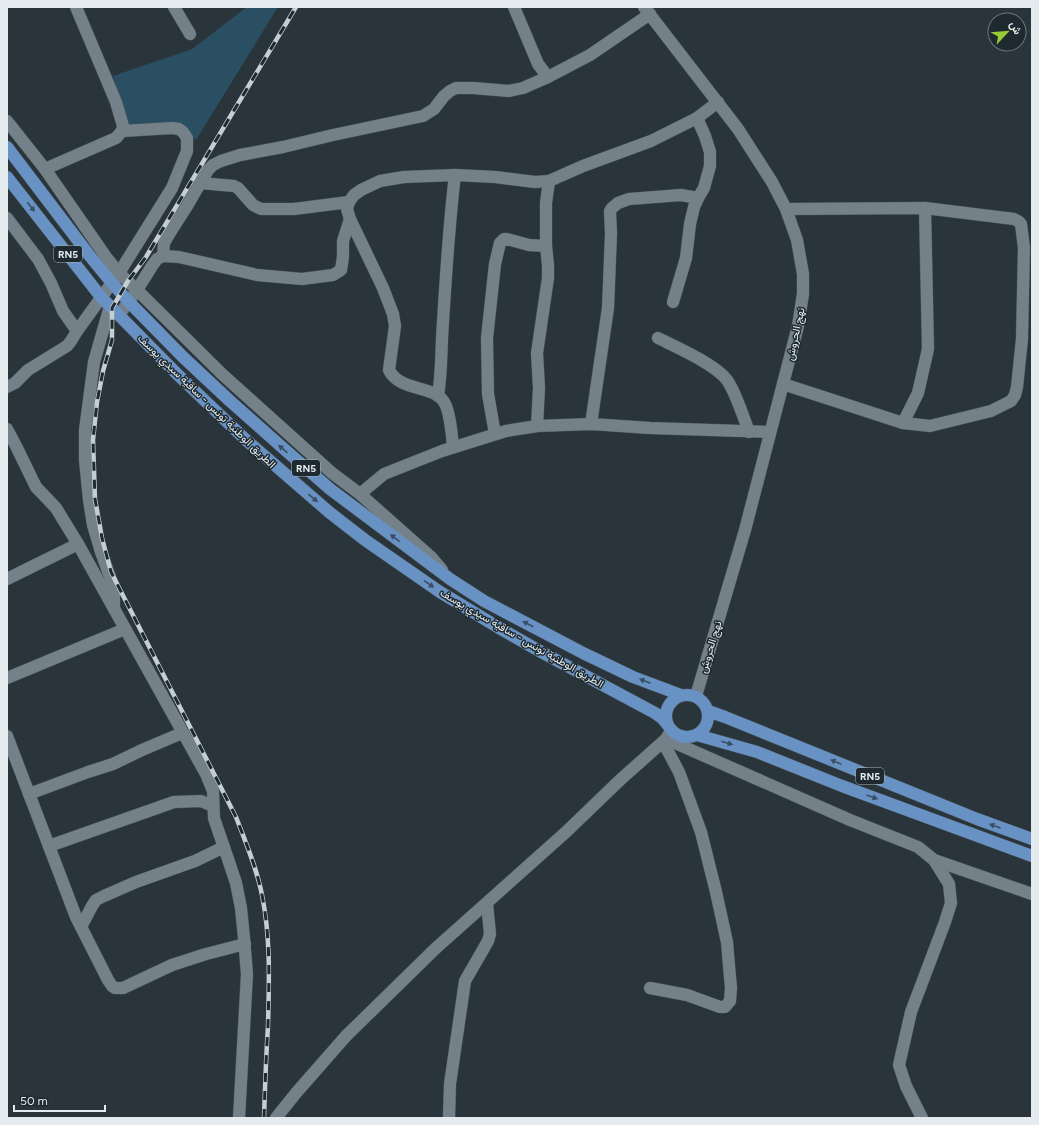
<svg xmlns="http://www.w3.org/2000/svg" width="1039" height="1125" font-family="Figtree,Vazirmatn,sans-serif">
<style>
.green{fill:#2a4f63}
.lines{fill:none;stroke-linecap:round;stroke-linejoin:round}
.minor-casing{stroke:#485257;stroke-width:13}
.major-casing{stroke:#485257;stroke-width:13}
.minor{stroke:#748189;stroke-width:12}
.major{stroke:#6992c4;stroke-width:12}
.rail-casing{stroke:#c5ced2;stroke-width:4.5}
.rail{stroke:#1f2a30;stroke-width:3;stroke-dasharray:9;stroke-linecap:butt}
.oneway{fill:#394e64}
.labels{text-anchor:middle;stroke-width:3;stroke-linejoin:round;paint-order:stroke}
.shield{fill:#1f2a30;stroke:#a8b1b6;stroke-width:1}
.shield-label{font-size:10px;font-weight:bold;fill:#e3ebef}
.street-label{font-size:11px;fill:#e3ebef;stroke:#1f2a30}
</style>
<rect width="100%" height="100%" fill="#29343b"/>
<path class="green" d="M247,7H278L196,140L188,131L132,137L113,76L192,49Z"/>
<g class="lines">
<defs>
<g id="minor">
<path d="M174,7L190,34"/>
<path d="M514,7L538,64L548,77"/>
<path d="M644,7L738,129L772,182L786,209L797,240L803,274V294L798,326L745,530L696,696"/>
<path d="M7,121L45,169L106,257L119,273L137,290L223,375L332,473L360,494L431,557L442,570"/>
<path d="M45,169L116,138L122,131L123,126L116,102L76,7"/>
<path d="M200,183L234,186L238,188L253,205L261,209H294L349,202"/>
<path d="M7,218L38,259L51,283L63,311L77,331L119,273L172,188L187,151V138L183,132L179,129L172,128L122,131"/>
<path d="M163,256L164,243L171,231L187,206L208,170L213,165L221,161L240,155L283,147L333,135L423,116L434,109L444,96L450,91L456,88H473L509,91L523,88L548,77L590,55L650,14"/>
<path d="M673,302L686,258L690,224L694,207L698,198L704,188L710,166V152L705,136L697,118"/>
<path d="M110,306L94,362L85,430V460L89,500L93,525L101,552L114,588V609"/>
<path d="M119,315L137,290L152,266L157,259L163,256L179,257L257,275L302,279L333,275L341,270L343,257V241L350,219"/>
<path d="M658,338C676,347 715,364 727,380C736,393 743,416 749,432"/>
<path d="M783,384L903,423L930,426L991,411L1011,401L1015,395L1017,387L1022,339L1024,248L1021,224L1018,221L1014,219L925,208L786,209"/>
<path d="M7,387L15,383L28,370L67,346L71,341L77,331"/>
<path d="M438,396C442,371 441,347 443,322C446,273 449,224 455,175"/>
<path d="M903,423L918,393L928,349L925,208"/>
<path d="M591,424L608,308L611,234L610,211L612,208L618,203L629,199L681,195L698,198"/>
<path d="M537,426L539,388L537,353L548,278V265L546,246V203L549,181"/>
<path d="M7,429L16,446L36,487L56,508L78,544L206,774L213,791L214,818L218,830L228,859L236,883L241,908L244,938L247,974L239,1118"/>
<path d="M495,434L488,394L487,338L495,264L500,243L504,239H507L529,245L546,246"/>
<path d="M453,447C452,435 450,411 444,402C434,385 400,392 389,370L395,326L393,314L383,288L350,219L347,209L349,202L354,195L361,190L380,181L404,177L455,175L495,177L535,182L549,181L583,166L651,141L697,118L718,102"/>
<path d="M360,494L384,474L442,451L506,431L537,426L591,424L650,428L770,432"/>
<path d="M7,579L78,544"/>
<path d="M7,678L125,629"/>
<path d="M7,736L76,917L108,980L112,986L115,988H123L172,965L206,954L245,944"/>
<path d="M666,739L850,820L918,847L934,860L949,884L951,903L945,922L911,1012L899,1065L906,1086L922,1118"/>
<path d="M29,794L88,772L113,764L142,750L182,733"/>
<path d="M49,846L174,802L201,801L213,806"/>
<path d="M934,860L1032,894"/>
<path d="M81,927L92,906L96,900L104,896L136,882L195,861L224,847"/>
<path d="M650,988L687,995L720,1007H725L730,1001L731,988L729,966L727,942L716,892L701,832L679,772L663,742"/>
<path d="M276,1118L296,1093L346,1036L436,948L566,832L620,780L666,739L671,731"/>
<path d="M449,1118L450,1084L465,981L488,941L490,934L487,904"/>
</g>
<g id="major">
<path d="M7,147L89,255L112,283L129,302L183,357L230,401L283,448L330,489L450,579L484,601L583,653L633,677L681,695"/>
<path d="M7,177L101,297L176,373L246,440L329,512L365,540L440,592L501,629L543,653L655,713L662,718L667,724"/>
<circle cx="687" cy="716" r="21"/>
<path d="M708,711L725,717L977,819L1032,839"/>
<path d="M697,735L757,752L842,786L1032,856"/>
</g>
</defs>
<use href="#minor" class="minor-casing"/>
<use href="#major" class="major-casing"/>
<use href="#minor" class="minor"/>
<use href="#major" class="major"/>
<defs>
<path id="rail" d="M264,1118C265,1087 266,1057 268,1026C269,983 271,939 262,895C257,869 246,843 236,817L111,572L102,538L95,499L93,440L97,402L103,371L112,340V308L121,293L128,281L146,257L296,7"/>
</defs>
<use href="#rail" class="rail-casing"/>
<use href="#rail" class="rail"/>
</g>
<defs><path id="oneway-solid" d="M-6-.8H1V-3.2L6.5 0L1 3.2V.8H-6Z"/></defs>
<g class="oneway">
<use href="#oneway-solid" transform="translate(31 207) rotate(52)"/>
<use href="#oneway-solid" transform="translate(283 449) rotate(-139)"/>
<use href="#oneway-solid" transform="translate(313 498) rotate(40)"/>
<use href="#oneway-solid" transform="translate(395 538) rotate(-142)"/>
<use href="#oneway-solid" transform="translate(429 584) rotate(35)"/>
<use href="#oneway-solid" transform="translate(528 624) rotate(-152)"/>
<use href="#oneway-solid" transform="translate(645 681) rotate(-159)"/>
<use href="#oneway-solid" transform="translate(727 743) rotate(16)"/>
<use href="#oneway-solid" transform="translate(836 762) rotate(-158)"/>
<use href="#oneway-solid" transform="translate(872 797) rotate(20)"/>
<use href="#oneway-solid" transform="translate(995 826) rotate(-160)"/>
</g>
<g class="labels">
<g class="shield">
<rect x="54" y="246" width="28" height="16" rx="3"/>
<rect x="292" y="460" width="28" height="16" rx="3"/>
<rect x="856" y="768" width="28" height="16" rx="3"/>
</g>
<g class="shield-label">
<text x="68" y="258">RN5</text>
<text x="306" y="472">RN5</text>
<text x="870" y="780">RN5</text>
</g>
<g class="street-label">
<text transform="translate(795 334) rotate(-78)" y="4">نهج الحروش</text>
<text transform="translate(207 401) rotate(44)" y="4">الطريق الوطنية تونس - ساقية سيدي يوسف</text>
<text transform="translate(522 638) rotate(30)" y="4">الطريق الوطنية تونس - ساقية سيدي يوسف</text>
<text transform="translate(710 647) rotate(-73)" y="4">نهج الحروش</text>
</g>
</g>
<rect width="1039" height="1125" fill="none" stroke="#e3ebef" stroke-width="16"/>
<g transform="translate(1007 32) rotate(64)"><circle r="19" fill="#1f2a30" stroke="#6d777c"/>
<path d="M0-3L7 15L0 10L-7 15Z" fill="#97cc39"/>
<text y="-6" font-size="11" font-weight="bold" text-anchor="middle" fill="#e3ebef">ش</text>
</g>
<path d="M14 1105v6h91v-6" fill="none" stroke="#e3ebef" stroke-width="2"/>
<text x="20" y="1105" font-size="12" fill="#e3ebef" stroke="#1f2a30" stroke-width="3" paint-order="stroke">50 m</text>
</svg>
